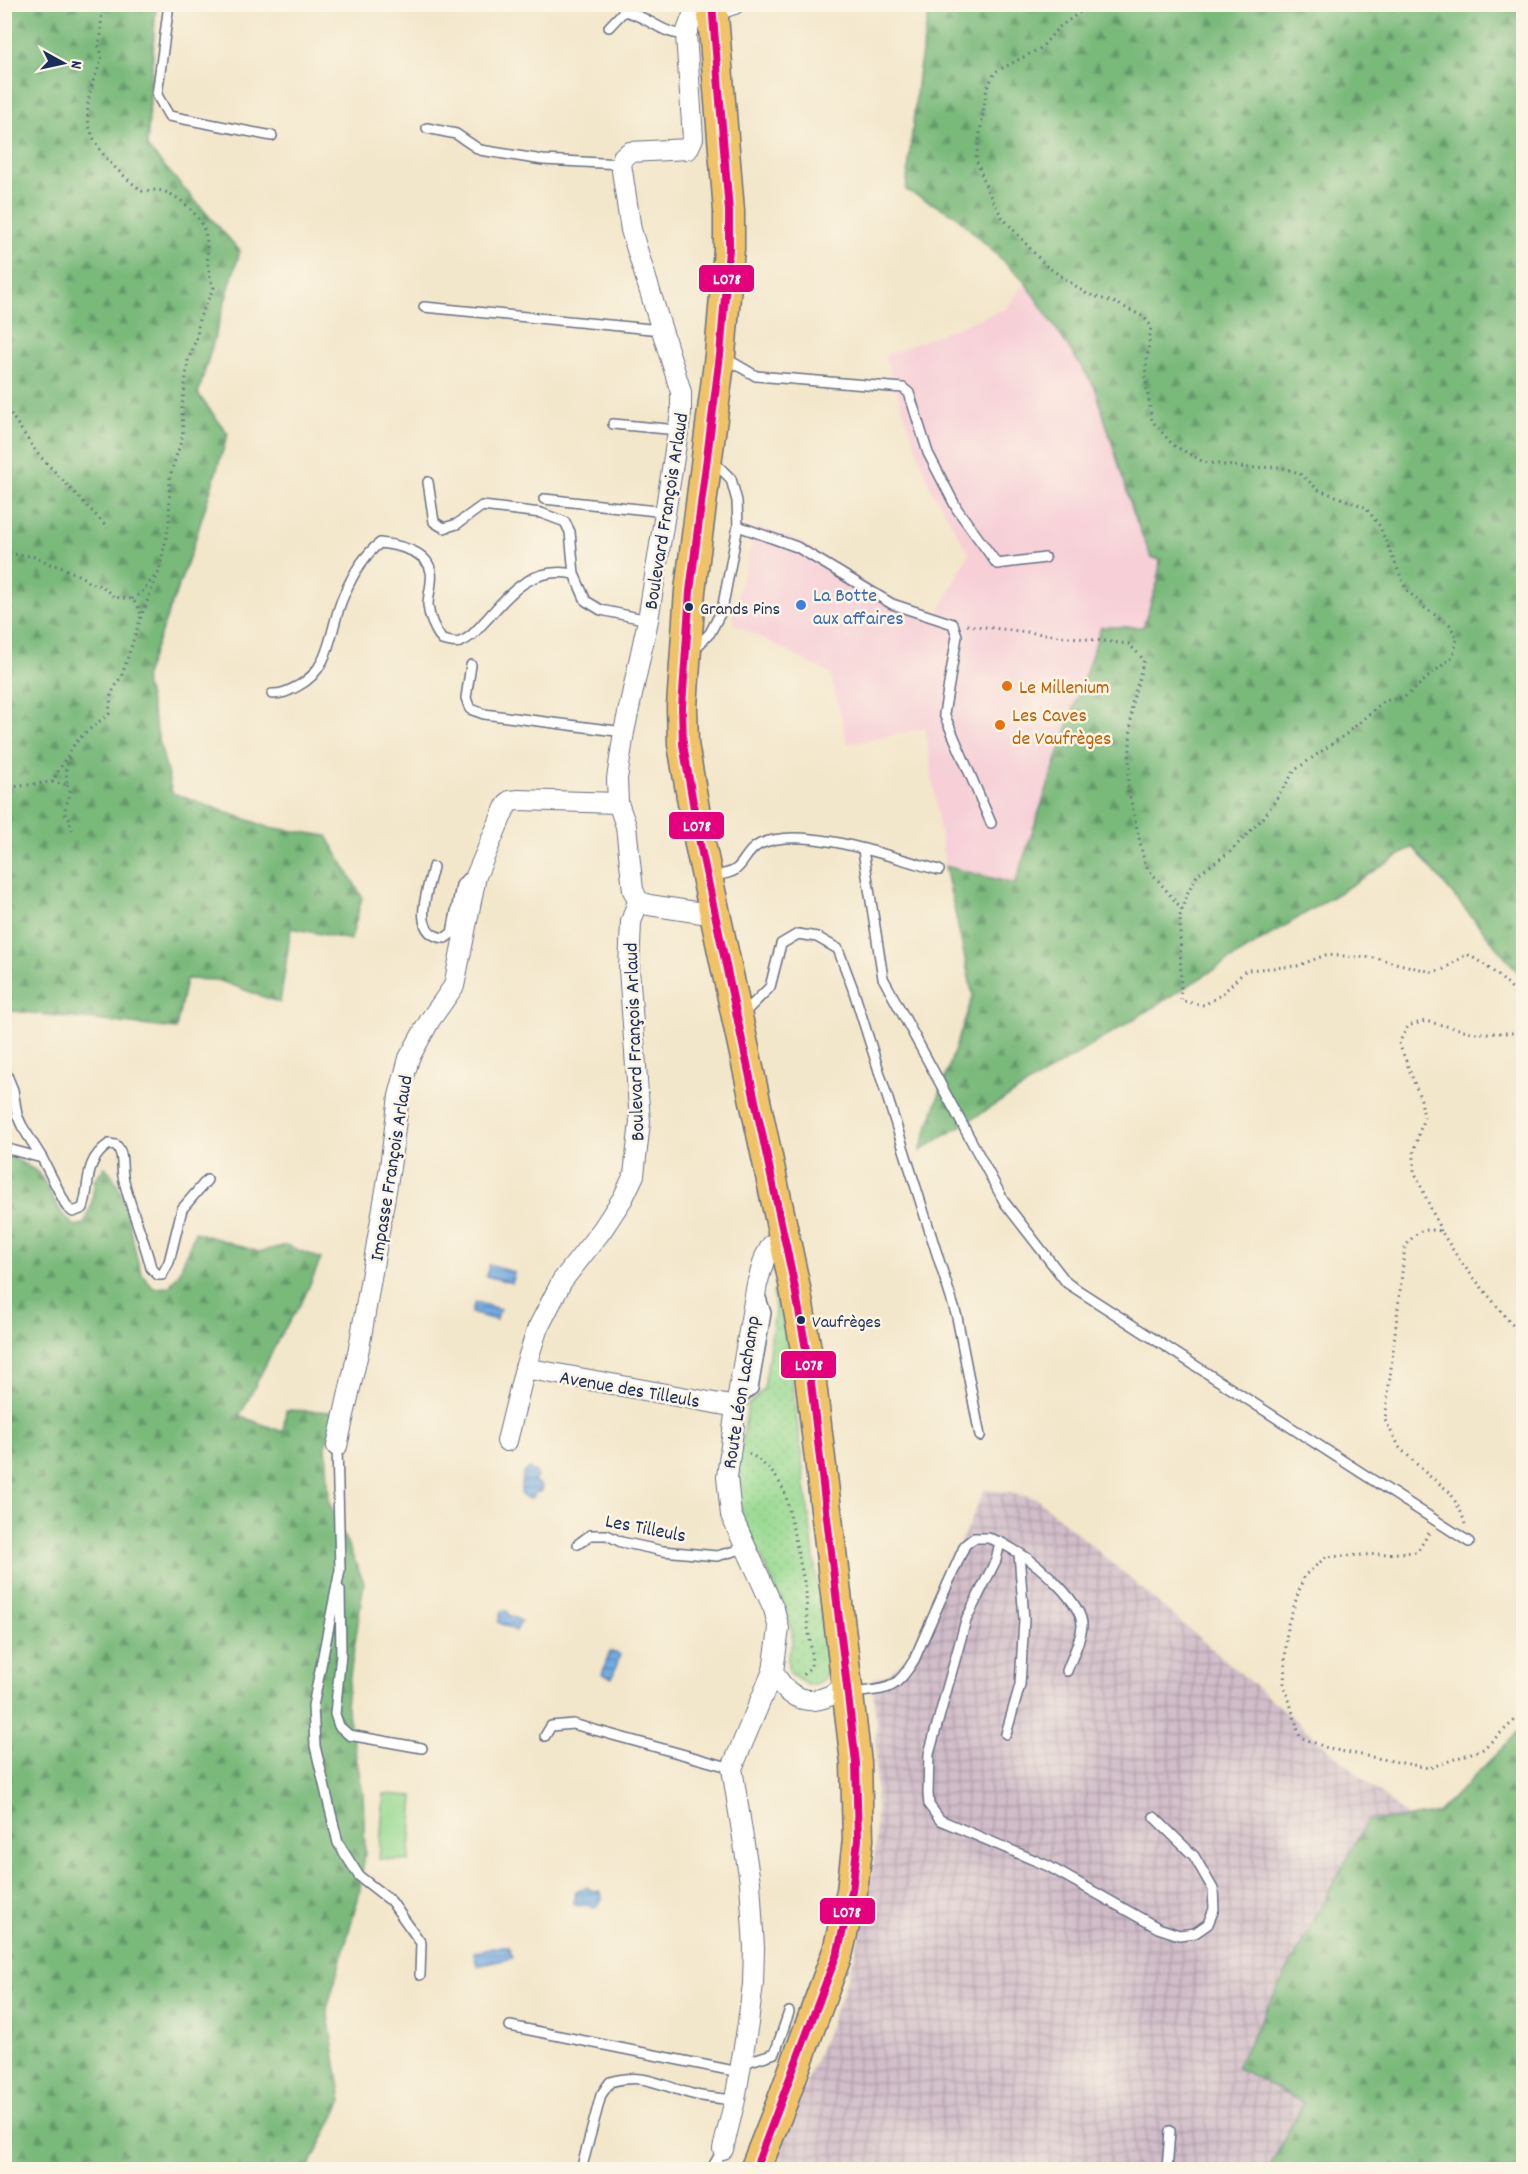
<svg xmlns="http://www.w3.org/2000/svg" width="1528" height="2174" font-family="Dekko,sans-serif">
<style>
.built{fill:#f6cfd7}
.industrial{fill:url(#industrial-grid)}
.grass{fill:url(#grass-dots);stroke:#598477;stroke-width:1.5}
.forest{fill:url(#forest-firs);stroke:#4a746c;stroke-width:1.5}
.park{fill:#97d990;stroke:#598477;stroke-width:1.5}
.water{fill:url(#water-rules);stroke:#476ea0;stroke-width:1.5}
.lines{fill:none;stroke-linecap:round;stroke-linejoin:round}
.lane-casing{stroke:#676f84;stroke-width:12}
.street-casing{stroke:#676f84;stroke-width:22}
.primary-casing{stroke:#676f84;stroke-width:33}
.path{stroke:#676f84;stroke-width:3;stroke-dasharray:1.5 4.5;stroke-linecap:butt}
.lane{stroke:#fff;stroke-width:9}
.street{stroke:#fff;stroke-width:20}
.primary{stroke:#f0c369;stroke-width:30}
.bus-1-casing{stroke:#fcf5e5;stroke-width:12}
.bus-1{stroke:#e5007d;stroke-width:8}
.shop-dot{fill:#3f7fe0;stroke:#fcf5e5;stroke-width:2}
.bus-dot{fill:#1b2f5e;stroke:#fcf5e5;stroke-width:2}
.food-dot{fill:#e8710a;stroke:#fcf5e5;stroke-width:2}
.labels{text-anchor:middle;stroke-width:5;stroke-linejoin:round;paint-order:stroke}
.bus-label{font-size:18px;fill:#1b2f5e;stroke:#fcf5e5;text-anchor:start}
.street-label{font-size:20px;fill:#1b2f5e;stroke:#fcf5e5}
.shop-label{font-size:20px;fill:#366cbe;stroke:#fcf5e5;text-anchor:start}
.food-label{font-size:20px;fill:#c56008;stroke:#fcf5e5;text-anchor:start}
.line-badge{stroke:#fcf5e5;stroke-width:2}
.badge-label{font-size:16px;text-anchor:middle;font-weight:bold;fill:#fff}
</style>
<defs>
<pattern id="industrial-grid" width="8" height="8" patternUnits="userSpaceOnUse" patternTransform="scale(1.5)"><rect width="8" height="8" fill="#d1bdc9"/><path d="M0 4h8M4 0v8" fill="none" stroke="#a99aa6"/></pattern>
<pattern id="grass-dots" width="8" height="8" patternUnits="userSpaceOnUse" patternTransform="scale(1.5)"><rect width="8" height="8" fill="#97d990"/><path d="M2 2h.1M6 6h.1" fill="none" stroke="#82bb7f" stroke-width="1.8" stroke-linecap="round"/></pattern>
<pattern id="forest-firs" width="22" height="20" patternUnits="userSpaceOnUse" patternTransform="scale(1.5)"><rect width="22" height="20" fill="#79b97a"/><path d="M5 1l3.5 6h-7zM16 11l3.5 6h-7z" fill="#629767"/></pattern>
<pattern id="water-rules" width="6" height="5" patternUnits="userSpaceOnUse" patternTransform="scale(1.5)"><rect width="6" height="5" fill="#73ace3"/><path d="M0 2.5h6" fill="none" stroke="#5e8cbb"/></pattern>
</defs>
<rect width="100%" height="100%" fill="#fcf5e5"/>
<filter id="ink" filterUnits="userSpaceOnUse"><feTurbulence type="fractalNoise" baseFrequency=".0167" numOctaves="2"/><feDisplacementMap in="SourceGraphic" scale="12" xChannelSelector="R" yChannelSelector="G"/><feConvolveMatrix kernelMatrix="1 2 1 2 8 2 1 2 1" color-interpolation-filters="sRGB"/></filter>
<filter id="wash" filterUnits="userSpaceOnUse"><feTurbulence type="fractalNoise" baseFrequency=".008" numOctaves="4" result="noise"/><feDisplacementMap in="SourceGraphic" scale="24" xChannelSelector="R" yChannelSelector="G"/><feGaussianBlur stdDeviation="1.35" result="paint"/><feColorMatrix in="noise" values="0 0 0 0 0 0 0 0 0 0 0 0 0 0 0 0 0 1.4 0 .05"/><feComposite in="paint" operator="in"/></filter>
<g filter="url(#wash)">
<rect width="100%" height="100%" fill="#f3e7cb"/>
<path class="built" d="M1025,282L1095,387L1134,515L1160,560L1158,581L1143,627H1101L1015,885L945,866L925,728L848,744L830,674L735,624L732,614L757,526L797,540L883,594L939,612L969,553L931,489L884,356L1007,308Z"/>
<path class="industrial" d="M985,1489L1036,1498L1409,1818L1367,1822L1237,2067L1303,2103L1269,2169L771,2170L842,1994L856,1951L867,1906L876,1844V1720L872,1679L887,1675L909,1656Z"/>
<path class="grass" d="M773,1291H776L779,1294L790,1366L828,1669L823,1679L815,1685H808L791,1674L788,1668V1657L792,1644V1631L785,1610L741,1513L737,1493V1474L748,1405L764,1389L775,1310Z"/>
<g class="forest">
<path d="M5,4L156,5L147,147L240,251L198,394L228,434L192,550L144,678L172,793L268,827L327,836L362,897L351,940L291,928L280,1003L218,980L186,979L176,1029L5,1010Z"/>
<path d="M930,5H1523V978L1413,847L920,1151L973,996L945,866L1015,884L1101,627H1143L1158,581L1160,560L1151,557L1134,515L1095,387L1025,282L955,215L906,190L918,76Z"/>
<path d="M12,1157L38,1172L63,1215L75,1226L84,1224L91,1207L95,1179L105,1167C128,1188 130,1239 140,1269C142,1276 149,1282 153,1288L169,1287L179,1273L195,1232L259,1252L286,1245L321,1259L303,1300L280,1336L240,1416L283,1432L286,1410L335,1412L326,1445L329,1502L364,1582L346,1703L363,1793L365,1853L359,1895L327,2009L342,2101L308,2169H5L4,1158Z"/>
<path d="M1523,1727V2169H1269L1303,2103L1236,2067L1367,1821L1409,1818L1438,1813Z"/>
</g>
<path class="park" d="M384,1794L414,1796L409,1861L379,1859Z"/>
<g class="water">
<path d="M489,1265L514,1272L512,1283L486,1276Z"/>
<path d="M475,1302L500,1309L496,1320L471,1313Z"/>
<path d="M528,1469L536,1472L537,1476L534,1482L540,1484L542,1488L540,1492H536L533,1497L529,1499L522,1496C519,1490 523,1482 523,1474Z"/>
<path d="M504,1611H507L509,1615L521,1621L516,1631L498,1622L501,1612Z"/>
<path d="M610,1651L620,1655L612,1678L602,1674Z"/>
<path d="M586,1887L595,1892L598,1891L601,1892L602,1899L598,1905L593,1908L587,1905L577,1906L574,1903L576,1892Z"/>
<path d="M502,1946H508L512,1958L477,1966L474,1952Z"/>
</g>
</g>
<g filter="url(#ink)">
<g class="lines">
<defs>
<g id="lane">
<path d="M169,4L157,95L169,116L272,136"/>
<path d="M609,27L624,11C646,15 664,36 686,34"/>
<path d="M427,128L456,134L480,150L543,160L621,164"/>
<path d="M424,307L661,330"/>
<path d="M725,358L756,376L903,388L909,393L928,453L957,509L997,564L1045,558"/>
<path d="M613,424L678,430"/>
<path d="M428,482L434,522L444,528L457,524L482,506L541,513L565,522L570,532L574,574"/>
<path d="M544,499L666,512"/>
<path d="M738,526L797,547L892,604L953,624L957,636L944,714L991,823"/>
<path d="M695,649L710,633L722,610L738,526L737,501L731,479L712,460"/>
<path d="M471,665L466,698L470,709L484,714L624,732"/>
<path d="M272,694C283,694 288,691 298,686C333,668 329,627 344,595C352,576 364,555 380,543C397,545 428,551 431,572C433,582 428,594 428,605C429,617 435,630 442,640C448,641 455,644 460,642C472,638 479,627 488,618C512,590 534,566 574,574L586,601L601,610L648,620"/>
<path d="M863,850L883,978L1005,1203L1067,1283L1469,1542"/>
<path d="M433,867C428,890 409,935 445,938L452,933L461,885L466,879L476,876"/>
<path d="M712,876C719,875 729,874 735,870C744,864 747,850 760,844C804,824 893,858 939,870"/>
<path d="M743,1014L770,987L781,944L798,934L817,937L838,949L853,989L957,1317L980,1436"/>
<path d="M4,1068L13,1090L17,1115L22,1126L42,1158L67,1207L73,1212L83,1208C91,1182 83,1162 109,1144L116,1145C124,1153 121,1165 123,1176C129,1207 144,1237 151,1268L158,1275H162L169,1262L182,1209L207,1180"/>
<path d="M4,1148L42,1158"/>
<path d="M741,1399L753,1389L766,1313L760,1295"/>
<path d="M337,1446L340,1570L313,1706L315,1746L338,1843L359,1876L391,1901L421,1943L420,1975"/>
<path d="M1000,1542L1019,1553L1024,1620L1020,1685L1006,1734"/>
<path d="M578,1544L590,1535H607L621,1542L663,1551L717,1556L745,1548"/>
<path d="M1019,1553C1038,1564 1083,1603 1082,1626C1081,1640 1072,1657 1067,1671"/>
<path d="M340,1590L341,1654L335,1714L339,1726L349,1735L422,1748"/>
<path d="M852,1693C887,1688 894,1693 914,1660L965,1545L974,1538H988L1000,1542L996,1560L966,1620L929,1754L928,1794L929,1805L940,1820L1048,1866L1158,1928L1179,1935L1195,1933L1208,1924L1214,1909L1213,1889L1194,1856L1154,1817"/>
<path d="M545,1736L551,1726L573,1724L732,1768"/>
<path d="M510,2026L739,2072"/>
<path d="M741,2064L775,2053L789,2012"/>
<path d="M581,2170L601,2095L610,2082C645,2072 661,2086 692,2094C706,2098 721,2098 735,2100"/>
<path d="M711,2170L723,2149"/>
<path d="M1167,2170L1170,2131"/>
</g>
<g id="street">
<path d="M697,4L686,34L693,138L688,149L630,152L623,157L621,164L631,230L681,392V413L648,620L624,732L617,779L618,803L626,826L633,890L638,901L649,905L715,915"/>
<path d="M713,11L734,4"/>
<path d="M525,1368L736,1407"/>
<path d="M507,1441L525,1368L537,1330L562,1281L602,1230L623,1198L634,1175L640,1122L629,969L631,922L638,901"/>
<path d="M337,1446L359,1348L390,1167L399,1096L409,1058L430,1020L454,986L476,876L505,808L510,801L519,800L618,803"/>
<path d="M773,1671C790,1705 819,1709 846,1684"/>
<path d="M723,2149L735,2100L748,2023L753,1984L754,1948L750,1882L732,1768L773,1671L779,1629L774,1609L731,1515L727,1477L736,1407L757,1284L765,1257L771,1246L784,1235"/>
</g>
<path id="primary" d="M712,4L729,211V249L720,355L690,591L682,707L683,744L700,844L794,1283L809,1366L856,1763L858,1840L852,1891L838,1951L782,2102L755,2170"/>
</defs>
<use href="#lane" class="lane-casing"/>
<use href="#street" class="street-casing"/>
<use href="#primary" class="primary-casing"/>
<g class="path">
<path d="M1088,4L1087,7L1058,28L1041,48L995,72L987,88L976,159L988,192L1002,217L1045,265L1087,294L1116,303L1144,317L1151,326L1145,376L1152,421L1173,445L1204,462L1247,468L1280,467L1299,473L1319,490L1365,507L1379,525L1406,589L1425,608L1450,625L1457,639L1453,656L1405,697L1384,701L1346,734L1295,770L1265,816L1230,852L1198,874L1188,892L1180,916L1181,1001L1204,1005L1221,995L1246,970L1297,966L1326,955L1375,958L1432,972L1444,969L1467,954C1491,968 1509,982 1524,1006"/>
<path d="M4,404L37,453L108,528"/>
<path d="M4,550L13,554L36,557L52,565L60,566L84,578L89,583L102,586L114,597L132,599L139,608L141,615"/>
<path d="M132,599L141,593L156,575"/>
<path d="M967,625L1129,644L1144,660L1132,703L1128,788L1145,865L1182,909"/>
<path d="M52,782L67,785L66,769L70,754"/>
<path d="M67,785L70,790C70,799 64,806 65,815L69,818L72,830"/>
<path d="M4,788L52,782L75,743L86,732L109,714L111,694L122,675L141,617L159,571L169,525L170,476L183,435L182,407L188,361L197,337L199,319L214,287C205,270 209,255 206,236C202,216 177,192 157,190C152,190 147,191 142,191C101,158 74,131 95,76C100,64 105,56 98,45C105,30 97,22 105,4"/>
<path d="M1441,1231L1414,1171V1151L1424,1117L1421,1100L1399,1043L1408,1026L1425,1021L1476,1033H1524"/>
<path d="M749,1453C766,1464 779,1477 786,1496L806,1591L807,1621L812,1654L811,1666L802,1677"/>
<path d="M1465,1524L1462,1514L1450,1492L1428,1475L1400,1448L1385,1420L1405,1247C1417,1231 1420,1228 1441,1231L1460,1261L1524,1339"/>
<path d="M1429,1533L1417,1552L1326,1557L1304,1576L1287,1627L1284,1683L1300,1737L1330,1749L1429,1768L1483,1749L1524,1712"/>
</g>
<use href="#lane" class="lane"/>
<use href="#street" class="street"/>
<use href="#primary" class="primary"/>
<defs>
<path id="bus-1" d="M712,4L729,211V249L720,355L690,591L682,707L683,744L700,844L794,1283L809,1366L856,1763L858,1840L852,1891L838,1951L755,2170"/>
</defs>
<use href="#bus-1" class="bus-1-casing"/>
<use href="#bus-1" class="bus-1"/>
</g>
</g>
<circle class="shop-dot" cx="801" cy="605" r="6"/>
<g class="bus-dot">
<circle cx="689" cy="607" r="5"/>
<circle cx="801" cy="1320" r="5"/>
</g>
<g class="food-dot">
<circle cx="1007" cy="686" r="6"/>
<circle cx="1000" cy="725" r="6"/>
</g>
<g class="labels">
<g class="bus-label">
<text x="700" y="614">Grands Pins</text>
<text x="812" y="1327">Vaufrèges</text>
</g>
<g class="street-label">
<text transform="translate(665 511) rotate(-81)" y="7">Boulevard François Arlaud</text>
<text transform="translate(633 1042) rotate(-92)" y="7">Boulevard François Arlaud</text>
<text transform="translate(390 1168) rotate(-81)" y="7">Impasse François Arlaud</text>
<text transform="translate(630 1388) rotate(10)" y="7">Avenue des Tilleuls</text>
<text transform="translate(740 1392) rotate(-81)" y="7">Route Léon Lachamp</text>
<text transform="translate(646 1527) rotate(11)" y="7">Les Tilleuls</text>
</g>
<g class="shop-label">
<text x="813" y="601">La Botte<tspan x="813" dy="23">aux affaires</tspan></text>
</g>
<g class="food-label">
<text x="1019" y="693">Le Millenium</text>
<text x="1012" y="721">Les Caves<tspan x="1012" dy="23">de Vaufrèges</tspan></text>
</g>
</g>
<g class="line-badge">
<rect x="698" y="264" width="57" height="29" rx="6" fill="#e5007d"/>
<rect x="668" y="811" width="57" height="29" rx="6" fill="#e5007d"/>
<rect x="780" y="1350" width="57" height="29" rx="6" fill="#e5007d"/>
<rect x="819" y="1897" width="57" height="28" rx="6" fill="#e5007d"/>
</g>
<g class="badge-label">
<text x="727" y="284">L078</text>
<text x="697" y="831">L078</text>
<text x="809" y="1370">L078</text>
<text x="847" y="1917">L078</text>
</g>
<rect width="1528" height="2174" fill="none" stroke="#fcf5e5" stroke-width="24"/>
<g transform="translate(63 63) rotate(98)" stroke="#fcf5e5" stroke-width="4.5" paint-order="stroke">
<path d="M0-4.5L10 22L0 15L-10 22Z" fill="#1b2f5e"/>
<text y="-9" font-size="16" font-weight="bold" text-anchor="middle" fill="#1b2f5e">N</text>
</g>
</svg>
